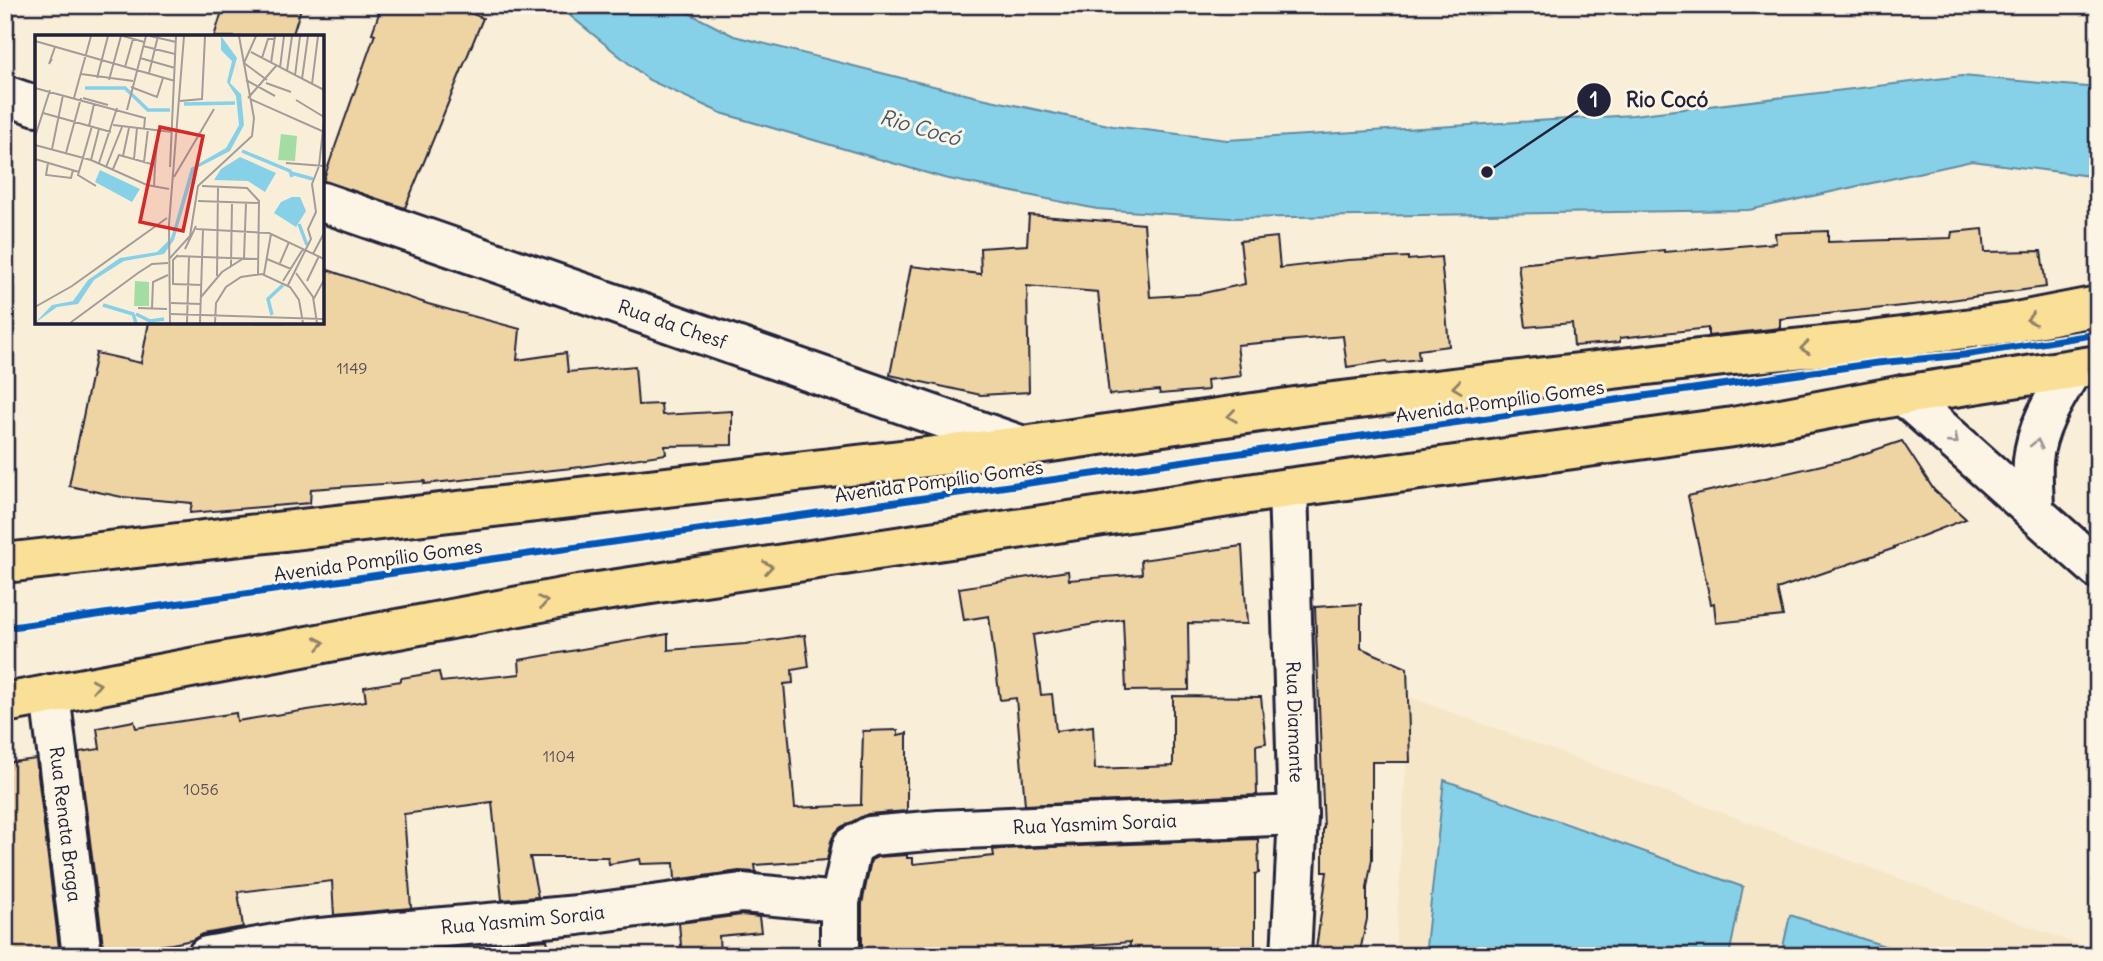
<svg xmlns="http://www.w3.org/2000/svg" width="2103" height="961" font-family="Delius,sans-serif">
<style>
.built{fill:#f6e6c8}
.water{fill:#87d1e8;stroke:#5f8ba3;stroke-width:2}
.building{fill:#efd4a3;stroke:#22223b;stroke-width:2}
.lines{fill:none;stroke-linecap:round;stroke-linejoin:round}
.minor-casing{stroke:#22223b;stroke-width:44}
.major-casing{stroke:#22223b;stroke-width:44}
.minor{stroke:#fcf5e5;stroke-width:38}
.major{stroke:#fadf96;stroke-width:38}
.cycleway-casing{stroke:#fcf5e5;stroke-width:11}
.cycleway{stroke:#0057b8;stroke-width:7}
.oneway{stroke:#8e8068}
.oneway2{stroke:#9a9698}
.labels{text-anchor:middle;stroke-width:6;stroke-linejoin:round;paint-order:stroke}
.number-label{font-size:16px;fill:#554e55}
.street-label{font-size:19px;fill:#22223b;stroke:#fcf5e5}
.water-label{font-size:21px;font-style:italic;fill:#40576f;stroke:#fcf5e5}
.inset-river{fill:none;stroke:#87d1e8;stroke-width:3.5}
.inset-road{fill:none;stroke:#a39c99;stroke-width:2}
.view{fill:#d62828;fill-opacity:0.15;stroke:#d62828;stroke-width:3.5}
.inset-edge{fill:none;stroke:#22223b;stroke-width:3.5}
.leader{fill:none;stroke:#22223b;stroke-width:2.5}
.callout-dot{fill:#22223b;stroke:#fcf5e5;stroke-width:2.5}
.mark-label{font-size:21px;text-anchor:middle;font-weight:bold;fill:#fff}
.callout-label{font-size:21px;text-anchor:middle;font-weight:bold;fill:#22223b;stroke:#fcf5e5;stroke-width:6;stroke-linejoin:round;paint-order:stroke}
</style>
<rect width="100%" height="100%" fill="#f9eed8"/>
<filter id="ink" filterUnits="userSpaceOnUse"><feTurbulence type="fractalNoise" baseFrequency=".0143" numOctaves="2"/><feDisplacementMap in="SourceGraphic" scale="14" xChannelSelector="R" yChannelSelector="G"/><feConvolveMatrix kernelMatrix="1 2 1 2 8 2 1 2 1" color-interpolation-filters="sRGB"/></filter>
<g filter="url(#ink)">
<path class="built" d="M1410,697L2098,952V956H1395Z"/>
<g class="water">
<path d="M557,5H673L734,36L977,97L1113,126L1227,140L1633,115L1962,76L2098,88V177L1972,161L1749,210L1230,218L1097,209L944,178L721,113L649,80Z"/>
<path d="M1444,780L1743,887L1729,956H1425Z"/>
<path d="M1790,915L1915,956H1781Z"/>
</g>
<g class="building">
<path d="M224,5H302L292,37H214Z"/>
<path d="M382,5H450L483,18L405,208L323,181L375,34L372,33Z"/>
<path d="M1029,215L1144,224L1150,297L1199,294L1245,284L1240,241L1277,237L1280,268L1348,260L1408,257V260L1441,257L1449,346L1418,350L1419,359L1388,363L1387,361L1347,367L1343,336L1237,345L1241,376L1207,380L1208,390L1160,394L1159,390L1109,395L1098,292L1027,286L1029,392L981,395L890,375L911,266L981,274L980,248L1027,245Z"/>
<path d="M1983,229L1985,252L2041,251L2046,287L1921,304L1780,319V328L1708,336V328L1620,338V342L1574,346L1572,323L1526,327L1518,264L1664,250V252L1776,243L1775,233L1828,231V242L1951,238L1952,232Z"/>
<path d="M322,268L428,304L520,329L517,360L566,353L568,372L635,366L638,405L661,404L662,415L732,411V445L665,446L666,454L581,467L424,484L425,481L311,489L310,503L190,513L192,503L122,497L69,486L96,353L141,363L149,322H322Z"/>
<path d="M1902,441L1934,490L1966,519L1894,547L1895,548L1777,589L1783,616L1716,623L1714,603L1711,604L1688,496L1848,459Z"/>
<path d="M1242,546L1247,624L1188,623L1189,690L1126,691L1123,619L1033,635L1041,695L1052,694L1056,731L1093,726L1095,769L1173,766V696L1261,697L1266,743L1256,745L1257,795L1025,805L1016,698L1000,700L989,616L964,620L959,588L1068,571L1069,580L1142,574L1141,560Z"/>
<path d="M1361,604V648L1407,668L1410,762H1372V859L1367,888V919L1359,956H1315L1327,872H1323V828H1324L1315,607Z"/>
<path d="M668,634V650L745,644L805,635L809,667L792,670L793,683L784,684L795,808L861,805L863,731L898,730V735L907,733V811L868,814L841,827L835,833L831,841L827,860L755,865L756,872L739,871L675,880L674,863L641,864L640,859L609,864L608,857H530L538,897L502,900L492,802L404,814L411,908L334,915L332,881L238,892L243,927L203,934L192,940L172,944L104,953L79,752L100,749L97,728L134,721L136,728L236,713L237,721L366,701L364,687L401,681V678L439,672L441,682L520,674L519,660Z"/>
<path d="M36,759L60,956H5V763Z"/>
<path d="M1258,839L1259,873L1255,874V956H1129L1130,942L1054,948V956H1017L988,952L952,956H862V904L871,860L877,857L907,855V858H913V864L994,856L993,850L1000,849Z"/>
<path d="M742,915L759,917L761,932L719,936L720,956H682L679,923Z"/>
<path d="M547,940L551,956H509L508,943Z"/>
</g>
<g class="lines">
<defs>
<g id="minor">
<path d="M5,95L37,106"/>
<path id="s1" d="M322,202L1023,446"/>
<path d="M1903,395L2098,569"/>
<path id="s2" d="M1288,488L1298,815L1291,956"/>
<path d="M2034,512C2034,495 2032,478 2033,461C2036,427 2055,398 2072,370"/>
<path id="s3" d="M50,694L82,956"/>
<path id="s4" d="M207,956L298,940L578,915L742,893L840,902"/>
<path id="s5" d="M840,956V902L852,846L870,836L939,830L1298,815"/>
</g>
<g id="major">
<path d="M5,563L1023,446L1316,404L1724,356L1855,343L2011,323L2098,306"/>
<path d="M5,703L578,595L1288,488L1733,427L1903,395L2098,365"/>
</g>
</defs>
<use href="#minor" class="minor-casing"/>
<use href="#major" class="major-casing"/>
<use href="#minor" class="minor"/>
<use href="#major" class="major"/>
<defs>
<path id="cycleway" d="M5,628L1877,363L1964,355L2098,334"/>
</defs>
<use href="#cycleway" class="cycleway-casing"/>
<use href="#cycleway" class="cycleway"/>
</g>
<defs><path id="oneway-chevron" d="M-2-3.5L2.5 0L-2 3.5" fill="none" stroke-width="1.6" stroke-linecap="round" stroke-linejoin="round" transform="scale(1.75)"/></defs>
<g class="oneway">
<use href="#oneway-chevron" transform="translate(2031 319) rotate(169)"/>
<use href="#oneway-chevron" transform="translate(1805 348) rotate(174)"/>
<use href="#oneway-chevron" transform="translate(1457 387) rotate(173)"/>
<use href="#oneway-chevron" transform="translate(1232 416) rotate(172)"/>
<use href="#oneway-chevron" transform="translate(768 567) rotate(-9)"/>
<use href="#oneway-chevron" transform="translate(543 602) rotate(-11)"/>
<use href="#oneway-chevron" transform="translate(320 643) rotate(-11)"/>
<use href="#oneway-chevron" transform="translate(96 685) rotate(-11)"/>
</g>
<g class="oneway2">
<use href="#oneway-chevron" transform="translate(1954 440) rotate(42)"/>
<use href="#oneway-chevron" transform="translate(2037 444) rotate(-77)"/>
</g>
</g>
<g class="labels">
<g class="number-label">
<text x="352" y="374">1149</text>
<text x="559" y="762">1104</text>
<text x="201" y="795">1056</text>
</g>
<g class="street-label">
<text dy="7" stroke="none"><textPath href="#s1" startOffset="371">Rua da Chesf</textPath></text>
<text transform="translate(1500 401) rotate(-8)" y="7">Avenida Pompílio Gomes</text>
<text transform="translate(939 481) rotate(-8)" y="7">Avenida Pompílio Gomes</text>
<text transform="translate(378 560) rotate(-8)" y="7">Avenida Pompílio Gomes</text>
<text dy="7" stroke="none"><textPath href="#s2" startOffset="234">Rua Diamante</textPath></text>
<text dy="7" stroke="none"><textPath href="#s5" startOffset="357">Rua Yasmim Soraia</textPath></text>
<text dy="7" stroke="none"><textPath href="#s3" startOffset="131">Rua Renata Braga</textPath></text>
<text dy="7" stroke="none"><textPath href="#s4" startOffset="318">Rua Yasmim Soraia</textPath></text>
</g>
<g class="water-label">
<text transform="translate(920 128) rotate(16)" y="7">Rio Cocó</text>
</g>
</g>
<g transform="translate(35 35)">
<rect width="289" height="289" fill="#f9eed8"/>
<path d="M246,99L262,101L260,126L243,125ZM100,246L114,247V271H99Z" fill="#a3dda3"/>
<path d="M186,1L202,23L195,48L206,59L209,90L195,116L160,134L139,205L129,219L89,226L59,245L43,269L22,272L0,288L17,270L38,266L53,245L85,223L122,217L136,203L156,133L191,113L204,90L201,61L192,47L197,26L186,15ZM205,122L241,138L230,157L213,146L179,145L186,134ZM65,135L105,154L97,167L60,147ZM257,162H265L271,176L261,192L239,178L246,167Z" fill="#87d1e8"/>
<path class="inset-river" d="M50,53H90L113,75H135M149,69L200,68M207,116L255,136L257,142M256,138L278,144M264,189L272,210M68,270L98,279L101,288M101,279L115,286L129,284M237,280L233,264L248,250"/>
<path class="inset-road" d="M88,1L109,7M115,1L141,7M221,1L209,28L232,45M0,6L140,46M108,11L140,19M216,17L289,55M105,23L140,33M227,23L233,4H239M17,24L14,29L20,12M236,28L240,1M90,32L98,4M245,33L249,1M252,36L257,1M114,38L123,1M46,39L98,46M260,41L265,1M62,43L73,1M267,44L273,1M74,45L86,1M211,45L240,61M231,48L256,57M277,49L283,1M96,52L122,62L128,43M0,53L110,83L109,94M39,63L56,1M48,63L73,70M213,63L241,31M215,64L287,96M261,65L289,82M145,66L167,64L170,1M92,75L111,1M8,78L76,97M78,90L137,97M54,91L59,69M57,91L43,140L61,151M0,102L15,55M0,110L56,125L112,150L134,154M17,114L28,60M31,118L46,63M88,121L94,93M0,124L44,137M99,124L102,93M56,125L64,94M109,127L113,94M13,128L11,140L36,143L38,135M64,128L82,73M251,128L289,131M120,130L123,96M71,132L87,92M135,132L141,1M78,134L84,120L120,130L119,152M139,142L179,74M167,151L212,153L224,166L223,239M163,166L224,168M161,194L234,198L289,224M150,214L161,191M278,219L289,198M142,221L224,224M135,223L155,201L163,151L217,101L219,83L204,1M232,224L256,234M245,228L254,207M196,231L197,167M261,238L278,262L282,288M229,239L236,199M182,241L183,152M248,246L268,214M272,246L284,221M138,248V225L143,220M137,249L167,250M253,250L276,204L273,194L281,177L277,149L284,131L289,85M166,262L187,237L209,223L211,168M278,265L289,245M136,268L166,269M0,272L37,251L132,183M103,273L132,274M117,273L118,247L133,240M136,279L289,284M35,288L103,238L117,229L133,228M135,288L134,189L149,1M152,288L154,222M165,288L168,194M180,288L181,268L191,252L206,242L227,239L255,252L264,265L268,288"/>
<path class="view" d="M125,92L168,101L148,196L105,187Z"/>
<rect width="289" height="289" class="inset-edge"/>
</g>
<path class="leader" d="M1487 172L1594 100"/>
<g class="callout-dot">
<circle cx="1487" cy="172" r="7"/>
<circle cx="1594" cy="100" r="18"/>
</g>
<g class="mark-label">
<text x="1594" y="107">1</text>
</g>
<g class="callout-label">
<text x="1667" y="107">Rio Cocó</text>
</g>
<rect width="2103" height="961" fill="none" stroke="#fcf5e5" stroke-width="28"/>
<rect x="14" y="14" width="2075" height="933" fill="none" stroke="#22223b" stroke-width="2.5" filter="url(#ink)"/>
</svg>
